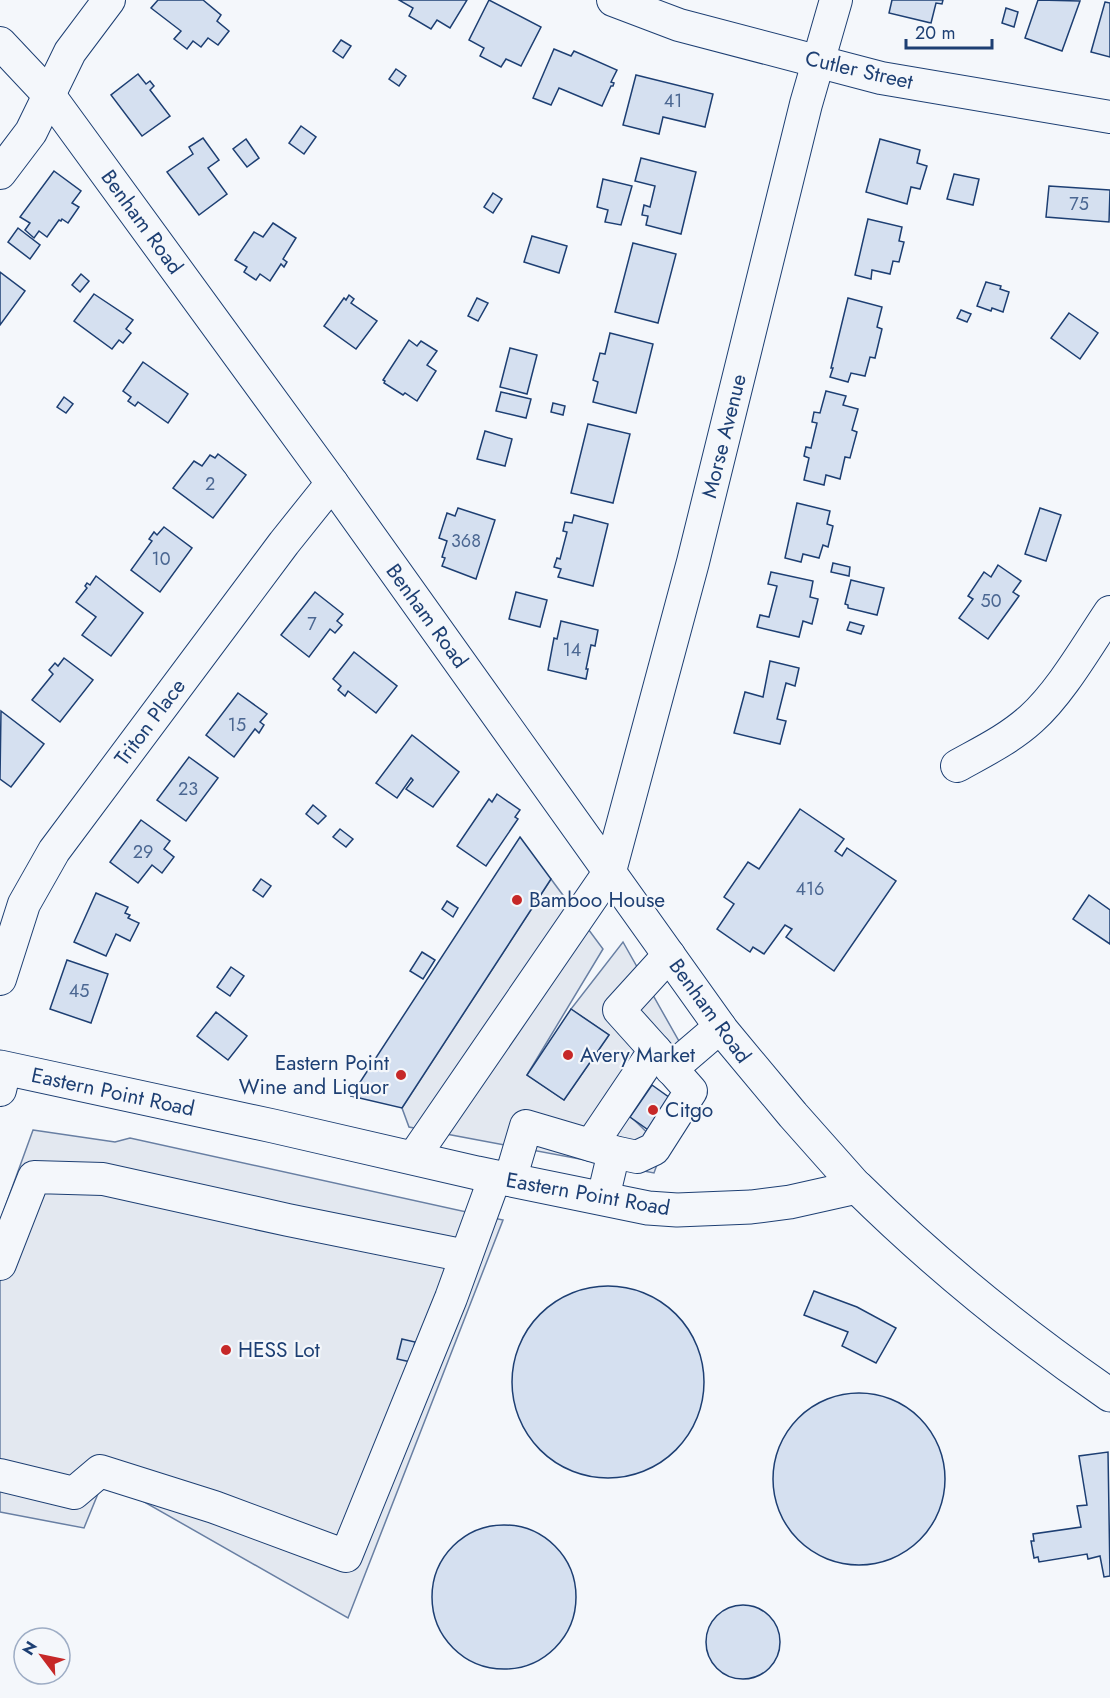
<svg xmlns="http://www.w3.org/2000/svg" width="1110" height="1698" font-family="Jost,sans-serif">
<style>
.parking{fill:#e3e8f0;stroke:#687fa3;stroke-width:1.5}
.building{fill:#d5e0f0;stroke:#1d3f73;stroke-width:1.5}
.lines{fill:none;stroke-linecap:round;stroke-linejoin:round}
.minor-casing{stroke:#1d3f73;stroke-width:34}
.major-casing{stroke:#1d3f73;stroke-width:35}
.minor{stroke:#f4f7fb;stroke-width:32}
.major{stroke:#f4f7fb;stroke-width:33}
.poi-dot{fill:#c62828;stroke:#f4f7fb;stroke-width:2}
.labels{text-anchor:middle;stroke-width:4.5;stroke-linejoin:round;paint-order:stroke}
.number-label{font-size:18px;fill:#4b6792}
.street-label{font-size:21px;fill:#1d3f73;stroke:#f4f7fb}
.poi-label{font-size:21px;fill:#1d3f73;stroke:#f4f7fb;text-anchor:start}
</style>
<rect width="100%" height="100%" fill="#f4f7fb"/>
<g class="parking">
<path d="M551,879L603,949L527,1075L564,1100L609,1035L571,1009L623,942L680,1043L630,1116L663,1148L654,1173L409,1127L402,1108Z"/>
<path d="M33,1130L115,1142L130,1138L503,1220L348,1618L104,1479L84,1528L0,1512V1221Z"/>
</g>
<g class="building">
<path d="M158,0H203L221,15L217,21L229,31L218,45L208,38L201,47L193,41L187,49L174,39L181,31L151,8Z"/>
<path d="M399,0H467L450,28L437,20L431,29L409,16L413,8Z"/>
<path d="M489,0L541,27L521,66L506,59L501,67L480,56L484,48L469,40Z"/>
<path d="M892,0H943L942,4L936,3L931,23L889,13Z"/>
<path d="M1038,0L1080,1L1062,51L1025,38Z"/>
<path d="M1105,2L1110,3V57L1091,52Z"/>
<path d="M1006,8L1018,12L1014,27L1002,23Z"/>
<path d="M341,40L351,46L343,58L333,51Z"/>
<path d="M554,49L571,56L574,51L617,70L611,82L614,83L613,86H611L602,106L559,88L551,105L533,98Z"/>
<path d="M396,69L406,76L399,86L389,79Z"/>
<path d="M138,74L146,84L150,81L154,86L150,90L170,116L142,136L111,95Z"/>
<path d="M636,75L713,94L705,127L663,117L659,134L623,125Z"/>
<path d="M301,126L316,137L304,154L289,143Z"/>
<path d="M203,138L219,160L208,168L227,194L199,215L167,172L193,154L189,147Z"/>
<path d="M246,139L259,158L247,167L233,149Z"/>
<path d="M880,139L920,150L917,163L927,166L920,189L911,187L907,204L866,192Z"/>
<path d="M641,158L696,172L681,234L646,225L648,216L642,215L644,205L650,207L655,186L635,181Z"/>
<path d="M54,171L81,191L72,203L79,207L68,223L62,219L61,221L59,220L47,237L39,231L34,238L25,230L30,223L20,217Z"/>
<path d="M954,174L979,179L973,205L947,199Z"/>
<path d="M603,179L632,186L621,225L605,222L608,210L597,207Z"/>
<path d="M1049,186L1110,190L1109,222L1046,217Z"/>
<path d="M493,193L502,199L493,213L484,207Z"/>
<path d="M868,219L902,227L899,241L904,242L899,262L893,261L890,274L872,270L871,279L855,275Z"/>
<path d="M273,223L296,238L283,259L287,262L284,267L281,264L270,281L260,274L256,280L244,272L247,267L235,260L254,232L263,237Z"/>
<path d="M18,228L40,245L30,259L8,242Z"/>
<path d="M532,236L567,246L559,273L524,262Z"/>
<path d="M633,243L676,254L658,323L615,312Z"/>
<path d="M0,272L25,291L0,325Z"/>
<path d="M81,274L89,281L80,292L72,285Z"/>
<path d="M986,282L1001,286L1000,289L1009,292L1003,312L992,308L991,311L977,306Z"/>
<path d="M94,294L133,320L126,329L131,333L123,343L119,340L112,349L74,321Z"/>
<path d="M349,295L354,299L351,303L377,321L356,349L324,326L344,298L346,300Z"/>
<path d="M477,298L488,303L478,321L468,316Z"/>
<path d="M848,298L882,307L877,327L882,329L875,358L870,357L865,376L851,373L848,382L830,377L833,368H831Z"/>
<path d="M961,310L971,314L967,322L957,318Z"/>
<path d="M1069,313L1098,333L1080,359L1051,338Z"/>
<path d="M610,333L653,344L636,413L593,402L598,382L593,380L600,353L605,354Z"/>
<path d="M409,340L417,346L421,341L437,351L427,365L436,371L417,401L405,393L403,395L384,383L385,381L383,380Z"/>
<path d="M510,348L537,355L527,394L500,387Z"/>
<path d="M143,362L188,394L168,423L138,402L135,406L128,401L131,397L123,391Z"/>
<path d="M826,391L846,396L843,405L858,409L852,430L857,432L850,458L845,457L840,479L826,475L824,485L804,480L809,458L804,456L806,447L811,448L817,423L812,422L814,412L820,413Z"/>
<path d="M501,392L531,399L526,418L496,411Z"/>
<path d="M64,397L73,404L66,413L57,407Z"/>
<path d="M553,403L565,406L563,415L551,412Z"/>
<path d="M588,424L630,434L613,503L571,493Z"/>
<path d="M485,431L512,439L505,466L477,459Z"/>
<path d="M218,454L246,475L213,518L173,488L194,461L202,466L210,455L215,458Z"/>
<path d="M797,503L830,511L827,524L833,526L828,547L823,545L819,558L803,554L801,562L785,558Z"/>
<path d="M458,508L495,520L476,579L442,566L445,558L442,557L447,541L439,538L447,513L455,516Z"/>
<path d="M1040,508L1061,515L1046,561L1025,554Z"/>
<path d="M574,515L608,524L593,586L558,577L561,569L554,567L557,558L560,559L567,532L563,531L565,522L572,523Z"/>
<path d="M164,527L192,548L160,592L131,570L152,541L149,539L154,532L157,535Z"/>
<path d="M833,563L850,567L849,576L831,572Z"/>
<path d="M998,565L1021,581L1013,592L1019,596L988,639L959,618L973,599L968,596L984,572L991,577Z"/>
<path d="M771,572L813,581L810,597L818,599L812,624L803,621L799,637L757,627L760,615L769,617L777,586L768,584Z"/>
<path d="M96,576L143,613L111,656L82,635L96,617L76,602L87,588L85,586L87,583L90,585Z"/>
<path d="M851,580L884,588L877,615L848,608V605L845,604Z"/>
<path d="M315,592L343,614L337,621L342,625L335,633L330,629L309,657L281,635Z"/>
<path d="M516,592L547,600L540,627L509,619Z"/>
<path d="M561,621L598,630L595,646L591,645L586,669H588L586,679L548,670L554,638L557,639Z"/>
<path d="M850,622L864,626L861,634L847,630Z"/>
<path d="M354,652L397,686L376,713L348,691L345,696L338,690L341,686L333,679Z"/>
<path d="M64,658L93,680L60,722L32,700L53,674L49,670L55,663L58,666Z"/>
<path d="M770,661L799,668L795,686L786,683L777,719L786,721L780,744L734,733L745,692L763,697Z"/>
<path d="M238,693L267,714L260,722L264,725L259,733L255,729L234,757L206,735Z"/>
<path d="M1,711L44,744L11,787L0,779Z"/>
<path d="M412,735L459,772L433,807L406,789L413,780L411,778L397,798L376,783Z"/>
<path d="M189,757L218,778L186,821L157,800Z"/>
<path d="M497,794L520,810L515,817L518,819L486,866L457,846L489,799L492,802Z"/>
<path d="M313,805L326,816L318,824L306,814Z"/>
<path d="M800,809L844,839L835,851L842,856L847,848L896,881L834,971L786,937L792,929L785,925L764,954L753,947L750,952L717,929L734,904L724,897L748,862L759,869Z"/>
<path d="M141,820L170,841L164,849L174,857L162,873L152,865L138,883L110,862Z"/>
<path d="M340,829L353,839L346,847L333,837Z"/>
<path d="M520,837L551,879L402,1108L351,1096Z"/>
<path d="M261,879L271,886L263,897L253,890Z"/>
<path d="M96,893L128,907L125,913L130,915L128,918L139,923L130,941L116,934L106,956L74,942Z"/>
<path d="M1089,895L1110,910V944L1073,919Z"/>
<path d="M447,901L458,908L453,917L442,909Z"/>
<path d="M422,952L435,960L423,979L410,971Z"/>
<path d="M67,960L108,974L91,1023L50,1009Z"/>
<path d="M231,967L244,976L230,996L217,987Z"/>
<path d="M571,1009L609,1035L564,1100L527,1075Z"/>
<path d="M216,1012L247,1036L228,1060L197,1036Z"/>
<path d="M652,1085L677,1103L654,1134L630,1117Z"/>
<circle cx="608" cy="1382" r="96"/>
<path d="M814,1291L857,1307L896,1328L876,1363L842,1346L848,1332L804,1315Z"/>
<path d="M402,1339L415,1342L411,1362L397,1359Z"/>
<circle cx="859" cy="1479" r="86"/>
<path d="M1108,1452L1110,1576L1104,1577L1100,1556L1088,1559L1087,1554L1039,1562L1038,1557L1034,1558L1031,1541H1034L1033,1534L1081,1527L1077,1506L1087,1505L1079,1456Z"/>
<circle cx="504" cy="1597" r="72"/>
<circle cx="743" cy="1642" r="37"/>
</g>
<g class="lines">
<defs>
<g id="minor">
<path d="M613,0L679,25L881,78L1110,117"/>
<path d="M0,43L49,95L332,483L723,1031L793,1115L857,1187"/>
<path d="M0,173L31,132L70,52L109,0"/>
<path d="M957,766C982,752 1009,739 1031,719C1061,692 1087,646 1110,612"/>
<path d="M0,979L24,904L54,851L284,543L332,483"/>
<path d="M671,1069L720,1027"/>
<path d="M0,1090L5,1069"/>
<path d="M591,1145L655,1050L619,1010L669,955"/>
<path d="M614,1152L637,1157L654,1149L691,1091L655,1050"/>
<path d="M413,1158L610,871L693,562L806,104L836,0"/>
<path d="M510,1180L526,1126L614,1152L603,1198"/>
<path d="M0,1264L34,1177L103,1179L288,1220L466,1256"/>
<path d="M0,1475L74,1493L100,1471L214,1507L346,1556L451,1298L495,1177"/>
</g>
<path id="major" d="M0,1067L273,1126L477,1173L648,1208L677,1210L751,1207L790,1202L857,1187C935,1264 1020,1333 1110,1395"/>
</defs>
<use href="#minor" class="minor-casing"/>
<use href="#major" class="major-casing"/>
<use href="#minor" class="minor"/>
<use href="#major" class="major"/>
</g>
<g class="poi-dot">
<circle cx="517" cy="900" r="6"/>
<circle cx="568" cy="1055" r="6"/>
<circle cx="401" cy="1075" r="6"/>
<circle cx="653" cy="1110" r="6"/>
<circle cx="226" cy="1350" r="6"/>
</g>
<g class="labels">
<g class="number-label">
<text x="673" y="107">41</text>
<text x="1079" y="210">75</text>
<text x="210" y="490">2</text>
<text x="466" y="547">368</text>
<text x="161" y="565">10</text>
<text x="991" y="607">50</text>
<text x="312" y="630">7</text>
<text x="572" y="656">14</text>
<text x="237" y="731">15</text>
<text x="188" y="795">23</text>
<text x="143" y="858">29</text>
<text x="810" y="895">416</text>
<text x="79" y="997">45</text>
</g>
<g class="street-label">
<text transform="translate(859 70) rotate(13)" y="7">Cutler Street</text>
<text transform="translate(142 222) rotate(54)" y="7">Benham Road</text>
<text transform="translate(724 436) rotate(-76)" y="7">Morse Avenue</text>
<text transform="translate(427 616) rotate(54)" y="7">Benham Road</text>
<text transform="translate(150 722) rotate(-53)" y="7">Triton Place</text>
<text transform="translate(710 1011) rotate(54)" y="7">Benham Road</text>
<text transform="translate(113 1092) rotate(12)" y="7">Eastern Point Road</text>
<text transform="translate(588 1194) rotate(10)" y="7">Eastern Point Road</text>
</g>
<g class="poi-label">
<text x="529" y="907">Bamboo House</text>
<text x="580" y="1062">Avery Market</text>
<text x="389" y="1070" text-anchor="end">Eastern Point<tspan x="389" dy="24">Wine and Liquor</tspan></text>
<text x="665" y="1117">Citgo</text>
<text x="238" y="1357">HESS Lot</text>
</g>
</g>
<g transform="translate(42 1656) rotate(302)"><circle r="28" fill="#f4f7fb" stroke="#9eadc5" stroke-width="1.5"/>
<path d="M0-4.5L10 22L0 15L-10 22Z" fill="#c62828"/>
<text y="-9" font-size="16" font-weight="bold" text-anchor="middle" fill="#1d3f73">N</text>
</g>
<path d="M906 39v9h86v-9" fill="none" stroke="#1d3f73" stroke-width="3"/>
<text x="915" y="39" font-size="18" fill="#1d3f73" stroke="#f4f7fb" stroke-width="4.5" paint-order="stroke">20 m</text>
</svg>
